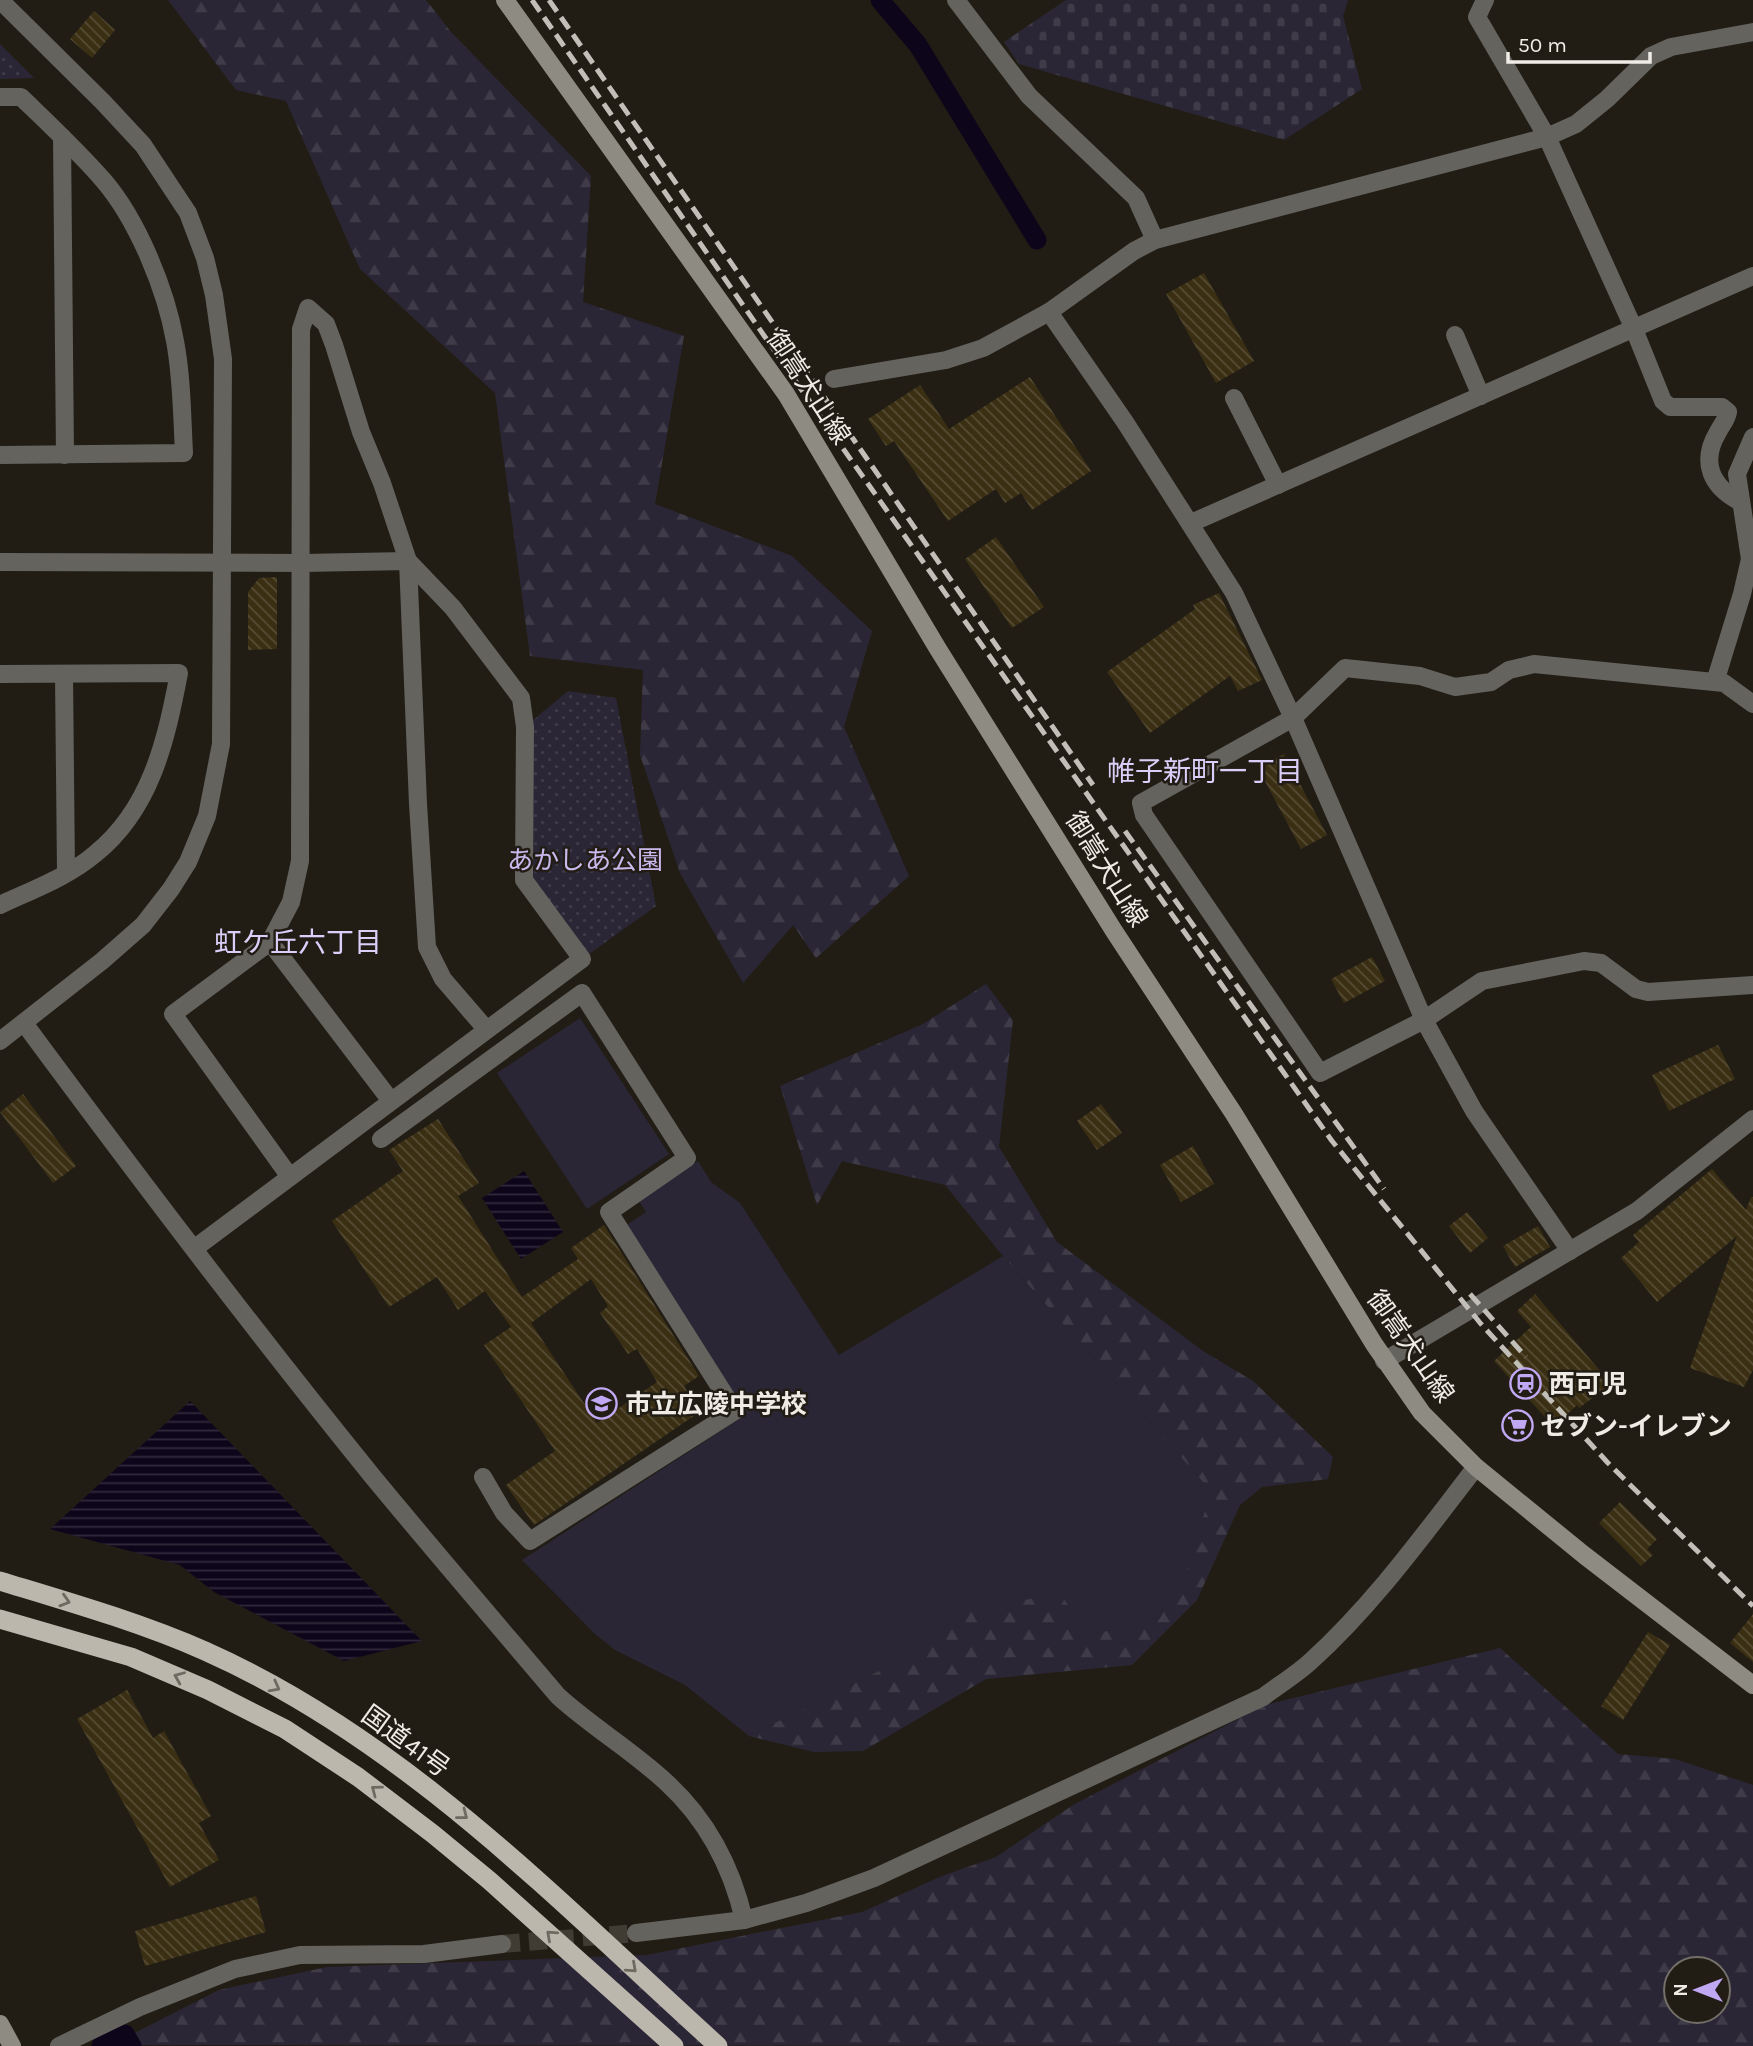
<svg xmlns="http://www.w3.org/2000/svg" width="1753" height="2046" font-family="Karla,'Noto Sans JP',sans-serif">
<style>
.grass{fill:#2b2635}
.forest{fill:url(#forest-firs);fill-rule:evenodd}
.cemetery{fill:url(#cemetery-stones)}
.park{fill:url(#park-dots)}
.water{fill:url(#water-rules)}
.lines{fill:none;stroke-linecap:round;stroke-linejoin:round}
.canal{stroke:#0d051a;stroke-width:19}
.building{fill:url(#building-back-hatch);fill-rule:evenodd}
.tertiary-tunnel{stroke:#403c34;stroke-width:18;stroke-dasharray:18 9;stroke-linecap:butt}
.minor{stroke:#65635e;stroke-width:18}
.tertiary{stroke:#65635e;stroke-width:18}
.secondary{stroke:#8e8b83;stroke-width:18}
.trunk{stroke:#bcb7ad;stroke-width:19}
.rail{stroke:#c2bfb8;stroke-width:5;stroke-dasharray:14 7;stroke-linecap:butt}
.oneway{stroke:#6e6a61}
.labels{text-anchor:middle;stroke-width:5;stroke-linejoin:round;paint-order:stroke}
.street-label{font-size:26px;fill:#efece6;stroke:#211d15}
.park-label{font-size:26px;fill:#c9b9ed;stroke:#211d15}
.poi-label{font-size:26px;font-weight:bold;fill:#efece6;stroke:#211d15;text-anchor:start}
.neighbourhood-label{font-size:28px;fill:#dbcef9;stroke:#211d15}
</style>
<defs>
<pattern id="forest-firs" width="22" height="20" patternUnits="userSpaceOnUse" patternTransform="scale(1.75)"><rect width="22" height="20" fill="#2b2635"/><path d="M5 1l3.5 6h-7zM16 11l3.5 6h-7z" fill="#403b48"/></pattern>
<pattern id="cemetery-stones" width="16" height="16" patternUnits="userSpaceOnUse" patternTransform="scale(1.75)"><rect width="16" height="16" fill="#2b2635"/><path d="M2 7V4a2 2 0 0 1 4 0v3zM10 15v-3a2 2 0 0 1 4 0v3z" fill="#403b48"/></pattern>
<pattern id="park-dots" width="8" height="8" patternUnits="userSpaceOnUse" patternTransform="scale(1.75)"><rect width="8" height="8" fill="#2b2635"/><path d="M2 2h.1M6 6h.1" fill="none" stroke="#403b48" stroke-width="1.8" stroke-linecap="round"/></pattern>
<pattern id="water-rules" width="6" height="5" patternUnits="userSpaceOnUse" patternTransform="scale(1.75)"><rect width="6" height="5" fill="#0d051a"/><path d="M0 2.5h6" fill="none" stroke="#312a3b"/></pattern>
<pattern id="building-back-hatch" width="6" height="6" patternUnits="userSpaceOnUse" patternTransform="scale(1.75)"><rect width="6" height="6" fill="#3a2f13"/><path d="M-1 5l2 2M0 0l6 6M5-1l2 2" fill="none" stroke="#574d35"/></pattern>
</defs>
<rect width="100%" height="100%" fill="#211d15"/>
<g class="grass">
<path d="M580,1018L669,1154L587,1209L497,1073Z"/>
<path d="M698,1161L711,1182L740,1203L839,1355L1003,1256L1212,1492L1184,1581L1157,1618L1091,1635L952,1612L915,1653L749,1736L685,1685L615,1650L595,1634L522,1560L747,1414L627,1225L646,1212L639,1201Z"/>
</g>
<g class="forest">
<path d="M168,0H426L451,32L591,176L583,302L684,336L655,504L792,556L872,631L844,727L909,876L816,958L793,925L743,983L680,873L640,755L643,670L530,656L495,393L360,269L286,101L236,90Z"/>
<path d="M986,984L1013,1020L999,1147L1057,1242L1203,1351L1253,1381L1333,1457L1328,1479L1262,1487L1240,1505L1197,1600L1132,1665L986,1679L863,1751L814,1752L749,1736L915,1653L952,1612L1060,1594L1091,1635L1157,1618L1184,1581L1211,1491L1003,1256L945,1185L842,1161L817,1205L780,1086L923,1024Z"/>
<path d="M1500,1648L1618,1754L1675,1759L1753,1785V2046L111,2045L219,1990L327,1967L647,1955L862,1912L942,1876L996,1857L1073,1805L1265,1705ZM1676,1969H1718V2011H1676Z"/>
</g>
<path class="cemetery" d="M1066,0H1348L1343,16L1362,89L1284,140L1019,64L1004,42Z"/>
<g class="park">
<path d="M0,44L34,78L0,79Z"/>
<path d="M568,691L616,698L656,906L582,959L524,880L525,727Z"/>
</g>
<g class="water">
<path d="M524,1171L563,1232L521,1259L482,1198Z"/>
<path d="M190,1401L422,1641L344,1661L214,1592L180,1565L50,1529Z"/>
</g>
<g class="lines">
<g class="canal">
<path d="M880,0L918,45L1037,240"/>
<path d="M101,2046L125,2034L132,2046"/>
</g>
</g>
<g class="building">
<path d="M94,11L115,30L92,58L70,39Z"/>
<path d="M1204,273L1254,361L1216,383L1166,294Z"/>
<path d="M1030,377L1091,471L1032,510L1021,493L1005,503L996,489L948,521L894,441L886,446L868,419L920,385L949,429Z"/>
<path d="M996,537L1044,607L1012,628L965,559Z"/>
<path d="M277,577V649L248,650V592L259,578Z"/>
<path d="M1219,593L1262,680L1238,691L1230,676L1150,733L1107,672L1195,609L1193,605Z"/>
<path d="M1284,754L1327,835L1301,849L1258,768Z"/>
<path d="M1372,957L1385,981L1344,1003L1331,979Z"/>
<path d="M1718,1045L1735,1079L1669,1111L1652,1075Z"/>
<path d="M23,1094L76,1166L53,1183L0,1112Z"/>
<path d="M1101,1104L1122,1133L1097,1150L1077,1121Z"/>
<path d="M438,1119L479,1183L458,1196L522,1297L578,1259L571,1248L604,1225L699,1376L684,1386L701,1411L534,1525L506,1485L555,1451L484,1345L511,1327L485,1291L458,1310L437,1277L389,1307L332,1221L403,1171L389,1150ZM591,1279L608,1306L600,1313L628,1354L637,1349L657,1382L597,1423L531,1323Z"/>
<path d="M1193,1146L1214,1184L1181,1202L1160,1165Z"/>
<path d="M1712,1169L1746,1210L1751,1197H1753V1370L1744,1387L1690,1368L1737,1236L1657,1302L1621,1258L1639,1242L1633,1235Z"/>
<path d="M1467,1212L1488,1238L1470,1253L1449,1226Z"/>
<path d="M1538,1226L1550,1247L1515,1267L1503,1246Z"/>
<path d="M1535,1294L1611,1384L1579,1408L1577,1405L1554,1427L1494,1361L1531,1327L1517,1311Z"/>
<path d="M1620,1502L1657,1539L1647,1549L1653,1555L1641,1566L1599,1523Z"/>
<path d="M1753,1614V1662L1730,1643Z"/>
<path d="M1648,1632L1670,1645L1623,1720L1601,1706Z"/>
<path d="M127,1690L153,1738L164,1731L211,1816L199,1823L219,1860L170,1887L77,1719Z"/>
<path d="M256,1896L266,1932L145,1966L135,1931Z"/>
</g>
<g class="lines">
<path class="tertiary-tunnel" d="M502,1944L636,1933"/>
<g class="minor">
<path d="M956,0L1029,96L1136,198L1155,240"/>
<path d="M1485,0L1477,17L1547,137L1634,329L1663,401L1670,407H1722L1728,412C1726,421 1722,424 1718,432C1700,462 1711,487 1741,502"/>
<path d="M0,97H21C49,124 78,151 104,181C138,221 166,290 175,341C182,378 182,416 184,453L0,455"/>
<path d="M62,137L65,455"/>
<path d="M1049,312L1125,422L1234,593L1293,718L1424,1020L1474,1111L1570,1251"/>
<path d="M1455,335L1481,396"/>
<path d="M834,379L946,360L983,348L1049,312L1134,251L1155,240L1547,137L1576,124L1607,99L1651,56L1671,47L1753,32"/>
<path d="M1234,398L1278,485"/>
<path d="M1191,523L1753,276"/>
<path d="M0,674L179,673C166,741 151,809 95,854C68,877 32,890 0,905"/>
<path d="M64,674L66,873"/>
<path d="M1715,682L1742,594L1750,559L1737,474L1753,437"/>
<path d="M1753,704L1724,683L1534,664L1509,670L1491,682L1455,687L1420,676L1345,668L1293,718L1141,803L1144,815L1320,1073L1424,1020L1482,981L1584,961L1601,963L1636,989L1648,992L1753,985"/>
<path d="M270,942L391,1101"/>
<path d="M381,1139L582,993L687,1158L609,1212L735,1411L530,1541L504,1513L483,1477"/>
<path d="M290,1177L173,1014L270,942L291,902L300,861L301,329L308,308L326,324L334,345L361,432L382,483L408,561L418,804L427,947L443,979L486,1029"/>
<path d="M195,1248L582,959L524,880L525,727L521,698L453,608L408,561"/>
</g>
<g class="tertiary">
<path d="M0,0L103,102L143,145L188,213L205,258L214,295L223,359L221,744L207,816L188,862L171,889L143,925L102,961L0,1041"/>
<path d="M0,562L302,563L408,561"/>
<path d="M24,1023C137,1176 253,1329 373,1477C434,1551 496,1623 558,1696C592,1727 633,1751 667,1783C707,1820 732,1868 744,1920"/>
<path d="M1384,1361L1637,1211L1753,1119"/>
<path d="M636,1933L744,1920L806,1903L874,1878L1263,1697C1279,1685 1297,1674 1311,1661C1374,1604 1424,1534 1476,1467"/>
<path d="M59,2046L140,2007L235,1969L300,1955L424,1954L502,1944"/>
</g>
<g class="secondary">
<path d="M505,0L786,394L938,649L1114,931L1234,1114L1374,1344L1422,1413L1476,1467L1584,1555L1753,1685"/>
<path d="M0,2024L12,2046"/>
</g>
<g class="trunk">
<path d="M0,1581C69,1602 139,1622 205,1651C405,1740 558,1901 718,2046"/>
<path d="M0,1619L131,1657L208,1690L285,1729L358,1777L433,1834L490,1881L674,2046"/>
</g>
<g class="rail">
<path d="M532,0L801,389L1332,1141L1481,1324L1608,1463L1753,1606"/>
<path d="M549,0L1093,785"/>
<path d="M1125,831L1384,1189"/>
<path d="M1470,1294L1526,1357"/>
</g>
</g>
<defs><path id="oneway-chevron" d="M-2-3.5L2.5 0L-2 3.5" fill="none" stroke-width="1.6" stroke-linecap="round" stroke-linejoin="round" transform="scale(1.75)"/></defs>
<g class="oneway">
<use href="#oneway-chevron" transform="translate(65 1601) rotate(17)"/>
<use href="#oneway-chevron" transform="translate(179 1677) rotate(-157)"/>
<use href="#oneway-chevron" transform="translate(275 1687) rotate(28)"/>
<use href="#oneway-chevron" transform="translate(376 1790) rotate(-143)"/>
<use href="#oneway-chevron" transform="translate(463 1815) rotate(38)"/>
<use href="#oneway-chevron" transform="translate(551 1935) rotate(-138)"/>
<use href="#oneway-chevron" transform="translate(632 1968) rotate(42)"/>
</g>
<defs>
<symbol id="station-ring" viewBox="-11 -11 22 22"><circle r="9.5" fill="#211d15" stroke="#c1a8f3" stroke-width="1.5"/><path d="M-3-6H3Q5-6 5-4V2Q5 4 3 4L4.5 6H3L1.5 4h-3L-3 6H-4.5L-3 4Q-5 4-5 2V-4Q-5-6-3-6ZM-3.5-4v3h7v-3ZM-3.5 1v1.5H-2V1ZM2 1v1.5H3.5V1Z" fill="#c1a8f3"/></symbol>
<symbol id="school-ring" viewBox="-11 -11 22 22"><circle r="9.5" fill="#211d15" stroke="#c1a8f3" stroke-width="1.5"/><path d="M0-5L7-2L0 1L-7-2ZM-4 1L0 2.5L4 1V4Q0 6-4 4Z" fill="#c1a8f3"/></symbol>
<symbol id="supermarket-ring" viewBox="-11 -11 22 22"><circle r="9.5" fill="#211d15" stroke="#c1a8f3" stroke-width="1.5"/><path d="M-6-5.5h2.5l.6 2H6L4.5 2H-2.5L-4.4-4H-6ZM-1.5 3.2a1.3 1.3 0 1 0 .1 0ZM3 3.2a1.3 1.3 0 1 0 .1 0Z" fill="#c1a8f3"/></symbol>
</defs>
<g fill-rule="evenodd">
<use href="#station-ring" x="1508" y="1366" width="35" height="35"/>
<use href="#school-ring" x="584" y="1386" width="35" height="35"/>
<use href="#supermarket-ring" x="1500" y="1408" width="35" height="35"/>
</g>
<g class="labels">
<g class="street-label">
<text transform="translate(809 387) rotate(57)" y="9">御嵩犬山線</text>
<text transform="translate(1107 869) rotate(58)" y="9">御嵩犬山線</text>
<text transform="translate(1411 1346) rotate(55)" y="9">御嵩犬山線</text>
<text transform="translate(406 1741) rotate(36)" y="9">国道41号</text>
</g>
<g class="park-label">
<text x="585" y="869">あかしあ公園</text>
</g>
<g class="poi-label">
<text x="1549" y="1393">西可児</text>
<text x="625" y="1413">市立広陵中学校</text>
<text x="1540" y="1435">セブン-イレブン</text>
</g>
<g class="neighbourhood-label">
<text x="1205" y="781">帷子新町一丁目</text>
<text x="298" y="952">虹ケ丘六丁目</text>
</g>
</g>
<g transform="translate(1697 1990) rotate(270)"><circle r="33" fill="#211d15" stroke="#737069" stroke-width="2"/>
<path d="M0-5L12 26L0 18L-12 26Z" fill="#c1a8f3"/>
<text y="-10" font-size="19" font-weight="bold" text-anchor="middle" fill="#efece6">N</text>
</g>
<path d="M1508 52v10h142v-10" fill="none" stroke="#efece6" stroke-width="3.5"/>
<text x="1518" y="52" font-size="21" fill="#efece6" stroke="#211d15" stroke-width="5" paint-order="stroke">50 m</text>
</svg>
